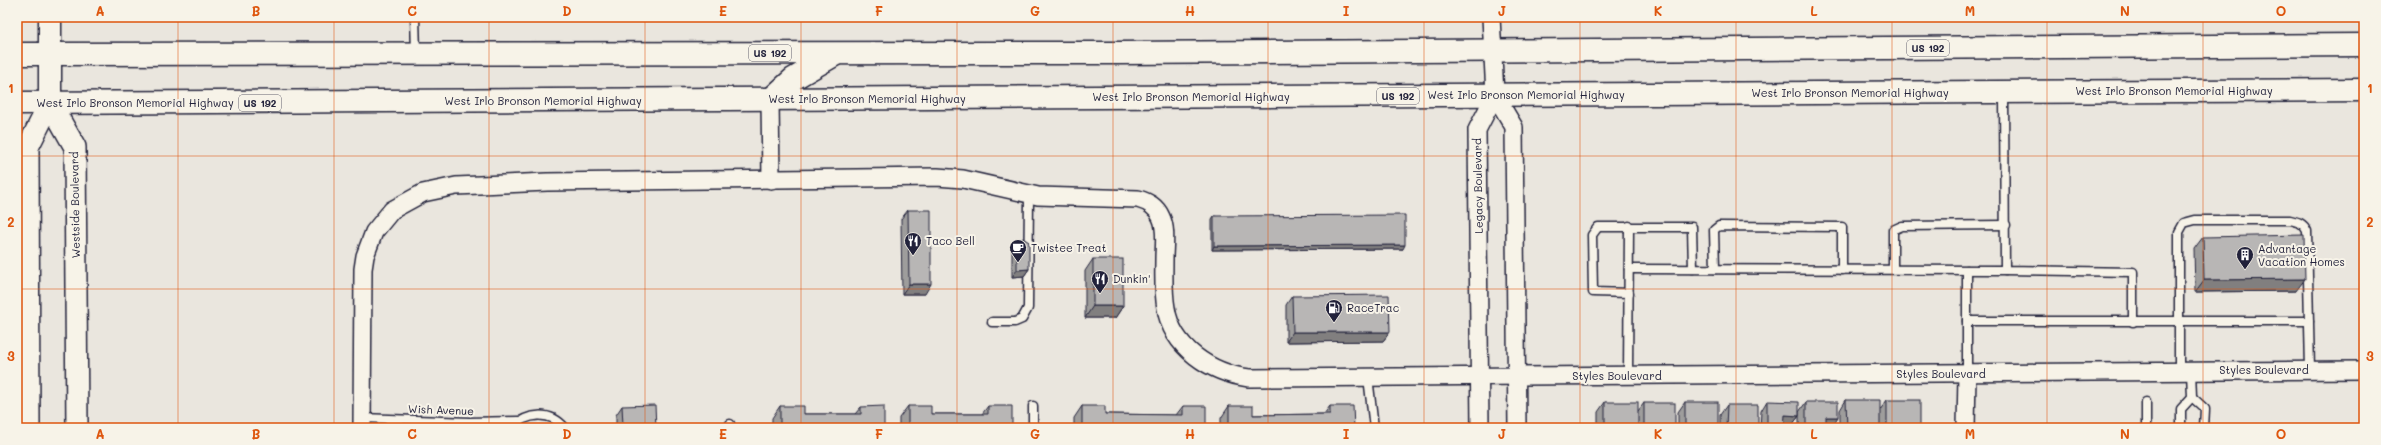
<svg xmlns="http://www.w3.org/2000/svg" width="2381" height="445" font-family="Mali,sans-serif">
<style>
.lines{fill:none;stroke-linecap:round;stroke-linejoin:round}
.service-casing{stroke:#22223b;stroke-width:11}
.minor-casing{stroke:#22223b;stroke-width:20}
.tertiary-casing{stroke:#22223b;stroke-width:24}
.secondary-casing{stroke:#22223b;stroke-width:25}
.trunk-casing{stroke:#22223b;stroke-width:25}
.service{stroke:#f7f3e8;stroke-width:8}
.minor{stroke:#f7f3e8;stroke-width:17}
.tertiary{stroke:#f7f3e8;stroke-width:21}
.secondary{stroke:#f7f3e8;stroke-width:22}
.trunk{stroke:#f7f3e8;stroke-width:22}
.wall{fill:#9e9d9c;stroke:#22223b}
.shaded-wall{fill:#817f7f;stroke:#22223b}
.building{fill:#b8b6b5;stroke:#22223b}
.grid{fill:none;stroke:#de560e;stroke-width:1;stroke-opacity:0.55}
.labels{text-anchor:middle;stroke-width:4;stroke-linejoin:round;paint-order:stroke}
.shield{fill:#f7f3e8;stroke:#62616f;stroke-width:1}
.shield-label{font-size:10px;font-weight:bold;fill:#22223b}
.street-label{font-size:11px;fill:#22223b;stroke:#f7f3e8}
.poi-label{font-size:11px;fill:#22223b;stroke:#f7f3e8;text-anchor:start}
.neatline{fill:none;stroke:#de560e;stroke-width:1.5}
.grid-label{font-size:13px;text-anchor:middle;font-weight:bold;fill:#de560e}
</style>
<rect width="100%" height="100%" fill="#eae6de"/>
<filter id="ink" filterUnits="userSpaceOnUse"><feTurbulence type="fractalNoise" baseFrequency=".025" numOctaves="2"/><feDisplacementMap in="SourceGraphic" scale="8" xChannelSelector="R" yChannelSelector="G"/><feConvolveMatrix kernelMatrix="1 2 1 2 8 2 1 2 1" color-interpolation-filters="sRGB"/></filter>
<g filter="url(#ink)">
<g class="lines">
<defs>
<g id="service">
<path d="M415,17L416,53"/>
<path d="M2004,93L2005,270L2133,272V322"/>
<path d="M1629,269L2005,270"/>
<path d="M1715,269L1714,230L1719,226L1842,227V270"/>
<path d="M1893,269V230L1902,226L2006,225"/>
<path d="M1967,270V374"/>
<path d="M1629,293L1593,292L1592,235L1598,227H1692L1693,269"/>
<path d="M1967,321H2309"/>
<path d="M992,322H1015L1022,319L1028,308L1029,195"/>
<path d="M2179,371V232L2184,223L2195,220H2290C2299,222 2303,223 2307,231L2310,370"/>
<path d="M1628,375L1629,226"/>
<path d="M1368,377L1374,428"/>
<path d="M2192,397L2205,409L2204,428"/>
<path d="M2146,402V428"/>
<path d="M362,418L469,422L519,421"/>
<path d="M511,428C527,413 550,410 565,428"/>
<path d="M730,428V424"/>
<path d="M1033,428V406"/>
<path d="M2181,428V409L2192,397L2191,371"/>
</g>
<g id="minor">
<path d="M1491,17L1495,95L1514,127L1517,428"/>
<path d="M770,100L771,180"/>
<path d="M362,428L363,269L365,256L374,232L392,210L423,193L456,186L547,182L937,177L963,179L1038,196L1138,199C1148,202 1156,206 1161,217C1167,229 1164,246 1164,259C1164,275 1163,292 1166,308C1172,348 1211,373 1249,378L2364,370"/>
<path d="M1480,428L1477,130L1495,95"/>
<path d="M1966,428L1967,374"/>
</g>
<g id="tertiary">
<path d="M50,103L75,147L77,428"/>
<path d="M29,428L28,147L50,103"/>
</g>
<path id="secondary" d="M50,17V103"/>
<g id="trunk">
<path d="M17,54L1118,53L2364,45"/>
<path d="M770,100L793,79L836,54"/>
<path d="M17,103L2364,90"/>
</g>
</defs>
<use href="#service" class="service-casing"/>
<use href="#minor" class="minor-casing"/>
<use href="#tertiary" class="tertiary-casing"/>
<use href="#secondary" class="secondary-casing"/>
<use href="#trunk" class="trunk-casing"/>
<use href="#service" class="service"/>
<use href="#minor" class="minor"/>
<use href="#tertiary" class="tertiary"/>
<use href="#secondary" class="secondary"/>
<use href="#trunk" class="trunk"/>
</g>
<g class="wall">
<path d="M908,210L925,294H902L901,219Z"/>
<path d="M1214,216L1403,249L1212,250V219Z"/>
<path d="M2203,237L2296,291L2195,292L2194,249Z"/>
<path d="M1017,242L1029,269L1024,276L1012,277V249Z"/>
<path d="M1093,259L1123,306L1115,318H1085V271Z"/>
<path d="M1292,296L1390,332L1383,341L1286,342V305Z"/>
<path d="M1846,400L1880,410L1887,400L1920,428H1840V410Z"/>
<path d="M1767,401L1799,416L1792,425H1784V428H1760L1761,411Z"/>
<path d="M1605,402L1638,411L1644,403L1675,428H1598V412Z"/>
<path d="M1685,402L1718,428H1678V412Z"/>
<path d="M1806,402L1832,426H1826V428H1799V412Z"/>
<path d="M1727,405L1758,428H1720V415Z"/>
<path d="M622,406L656,428H612L614,425H616V415Z"/>
<path d="M780,406L804,414H855L861,407L884,428H772V418Z"/>
<path d="M908,406L931,414H982L988,406L1012,428H899V418Z"/>
<path d="M1082,406L1105,414L1176,415L1183,406L1206,428H1074V418Z"/>
<path d="M1229,406L1253,415L1324,414L1330,406L1354,428H1221V418Z"/>
</g>
<g class="shaded-wall">
<path d="M1405,245L1403,249L1212,250L1214,246Z"/>
<path d="M1029,269L1024,276L1012,277L1017,270Z"/>
<path d="M2305,279L2296,291L2195,292L2204,280Z"/>
<path d="M909,284H931L925,294H902Z"/>
<path d="M1093,306H1123L1115,318H1085Z"/>
<path d="M1293,332H1390L1383,341L1286,342Z"/>
<path d="M1785,415L1799,416L1792,425H1778Z"/>
<path d="M1826,417H1838L1832,426H1819Z"/>
</g>
<g class="building">
<path d="M908,210H931V284H909Z"/>
<path d="M1405,215V245L1214,246V216Z"/>
<path d="M2304,235L2305,279L2204,280L2203,237Z"/>
<path d="M1023,238L1029,242V269L1017,270V242Z"/>
<rect x="1093" y="259" width="30" height="47"/>
<path d="M1389,295L1390,332H1293L1292,296Z"/>
<path d="M1846,400H1880V428H1847Z"/>
<rect x="1887" y="400" width="33" height="28"/>
<path d="M1767,401L1799,402V416L1785,415L1784,428H1767Z"/>
<rect x="1605" y="402" width="33" height="26"/>
<rect x="1685" y="402" width="33" height="26"/>
<path d="M1806,402H1838V417H1826V428H1806Z"/>
<rect x="1644" y="403" width="31" height="25"/>
<path d="M655,405L656,428H614V425H623L622,406Z"/>
<path d="M1727,405H1758V428H1726Z"/>
<path d="M780,406H804V414H861V407L884,406V428H780Z"/>
<path d="M908,406H931V414H988V406H1012V428H908Z"/>
<path d="M1082,406H1105V414L1183,415V406H1206V428H1082Z"/>
<path d="M1229,406H1253V415L1330,414V406H1353L1354,428H1229Z"/>
</g>
</g>
<path class="grid" d="M178,17V428M334,17V428M489,17V428M645,17V428M801,17V428M957,17V428M1113,17V428M1268,17V428M1424,17V428M1580,17V428M1736,17V428M1892,17V428M2047,17V428M2203,17V428M17,156H2364M17,289H2364"/>
<defs>
<symbol id="restaurant-pin" viewBox="-11 -11 22 30"><path d="M0 17L-7.5 6A9.5 9.5 0 1 1 7.5 6Z" fill="#22223b" stroke="#f7f3e8"/><path d="M-5-6h1v4h1v-4h1v4h1v-4h1v5L-1.5 .5V6h-2V.5L-5-1ZM5-6V6H3V1.5H1.5Q1.5-4 5-6Z" fill="#fff"/></symbol>
<symbol id="cafe-pin" viewBox="-11 -11 22 30"><path d="M0 17L-7.5 6A9.5 9.5 0 1 1 7.5 6Z" fill="#22223b" stroke="#f7f3e8"/><path d="M-5.5-4.5H6V0H3Q3 3.5 0 3.5H-2.5Q-5.5 3.5-5.5 0ZM3-3.2v2h1.7v-2ZM-6 4.5H4V6H-6Z" fill="#fff"/></symbol>
<symbol id="building-pin" viewBox="-11 -11 22 30"><path d="M0 17L-7.5 6A9.5 9.5 0 1 1 7.5 6Z" fill="#22223b" stroke="#f7f3e8"/><path d="M-4-6H4V6H1V3H-1V6H-4ZM-2.5-4.3h1.7v1.8h-1.7ZM.8-4.3h1.7v1.8H.8ZM-2.5-1h1.7V.8h-1.7ZM.8-1h1.7V.8H.8Z" fill="#fff"/></symbol>
<symbol id="fuel-pin" viewBox="-11 -11 22 30"><path d="M0 17L-7.5 6A9.5 9.5 0 1 1 7.5 6Z" fill="#22223b" stroke="#f7f3e8"/><path d="M-5.5-6h7V0h2V4h1.3V-2.5L3-4.5l.8-.8L6-3V5H2.5V1h-1V6h-7ZM-4.2-4.7v3.2H.2V-4.7Z" fill="#fff"/></symbol>
</defs>
<g fill-rule="evenodd">
<use href="#restaurant-pin" x="903" y="231" width="20" height="27"/>
<use href="#cafe-pin" x="1008" y="238" width="20" height="27"/>
<use href="#building-pin" x="2235" y="245" width="20" height="27"/>
<use href="#restaurant-pin" x="1090" y="269" width="20" height="27"/>
<use href="#fuel-pin" x="1324" y="298" width="20" height="27"/>
</g>
<g class="labels">
<g class="shield">
<rect x="1907" y="40" width="42" height="16" rx="3"/>
<rect x="749" y="45" width="42" height="16" rx="3"/>
<rect x="1377" y="88" width="42" height="16" rx="3"/>
<rect x="239" y="95" width="42" height="16" rx="3"/>
</g>
<g class="shield-label">
<text x="1928" y="52">US 192</text>
<text x="770" y="57">US 192</text>
<text x="1398" y="100">US 192</text>
<text x="260" y="107">US 192</text>
</g>
<g class="street-label">
<text x="2174" y="95">West Irlo Bronson Memorial Highway</text>
<text x="1850" y="97">West Irlo Bronson Memorial Highway</text>
<text x="1526" y="99">West Irlo Bronson Memorial Highway</text>
<text x="1191" y="101">West Irlo Bronson Memorial Highway</text>
<text x="867" y="103">West Irlo Bronson Memorial Highway</text>
<text x="543" y="105">West Irlo Bronson Memorial Highway</text>
<text x="135" y="107">West Irlo Bronson Memorial Highway</text>
<text transform="translate(1478 186) rotate(-91)" y="4">Legacy Boulevard</text>
<text transform="translate(75 205) rotate(-91)" y="4">Westside Boulevard</text>
<text x="2264" y="374">Styles Boulevard</text>
<text x="1941" y="378">Styles Boulevard</text>
<text x="1617" y="380">Styles Boulevard</text>
<text transform="translate(441 410) rotate(2)" y="4">Wish Avenue</text>
</g>
<g class="poi-label">
<text x="926" y="245">Taco Bell</text>
<text x="1031" y="252">Twistee Treat</text>
<text x="2258" y="253">Advantage<tspan x="2258" dy="13">Vacation Homes</tspan></text>
<text x="1113" y="283">Dunkin'</text>
<text x="1347" y="312">RaceTrac</text>
</g>
</g>
<rect width="2381" height="445" fill="none" stroke="#f7f3e8" stroke-width="44"/>
<rect x="22" y="22" width="2337" height="401" class="neatline"/>
<g class="grid-label">
<text x="100" y="16">A</text>
<text x="256" y="16">B</text>
<text x="412" y="16">C</text>
<text x="567" y="16">D</text>
<text x="723" y="16">E</text>
<text x="879" y="16">F</text>
<text x="1035" y="16">G</text>
<text x="1190" y="16">H</text>
<text x="1346" y="16">I</text>
<text x="1502" y="16">J</text>
<text x="1658" y="16">K</text>
<text x="1814" y="16">L</text>
<text x="1970" y="16">M</text>
<text x="2125" y="16">N</text>
<text x="2281" y="16">O</text>
<text x="11" y="93">1</text>
<text x="2370" y="93">1</text>
<text x="11" y="227">2</text>
<text x="2370" y="227">2</text>
<text x="11" y="361">3</text>
<text x="2370" y="361">3</text>
<text x="100" y="439">A</text>
<text x="256" y="439">B</text>
<text x="412" y="439">C</text>
<text x="567" y="439">D</text>
<text x="723" y="439">E</text>
<text x="879" y="439">F</text>
<text x="1035" y="439">G</text>
<text x="1190" y="439">H</text>
<text x="1346" y="439">I</text>
<text x="1502" y="439">J</text>
<text x="1658" y="439">K</text>
<text x="1814" y="439">L</text>
<text x="1970" y="439">M</text>
<text x="2125" y="439">N</text>
<text x="2281" y="439">O</text>
</g>
</svg>
